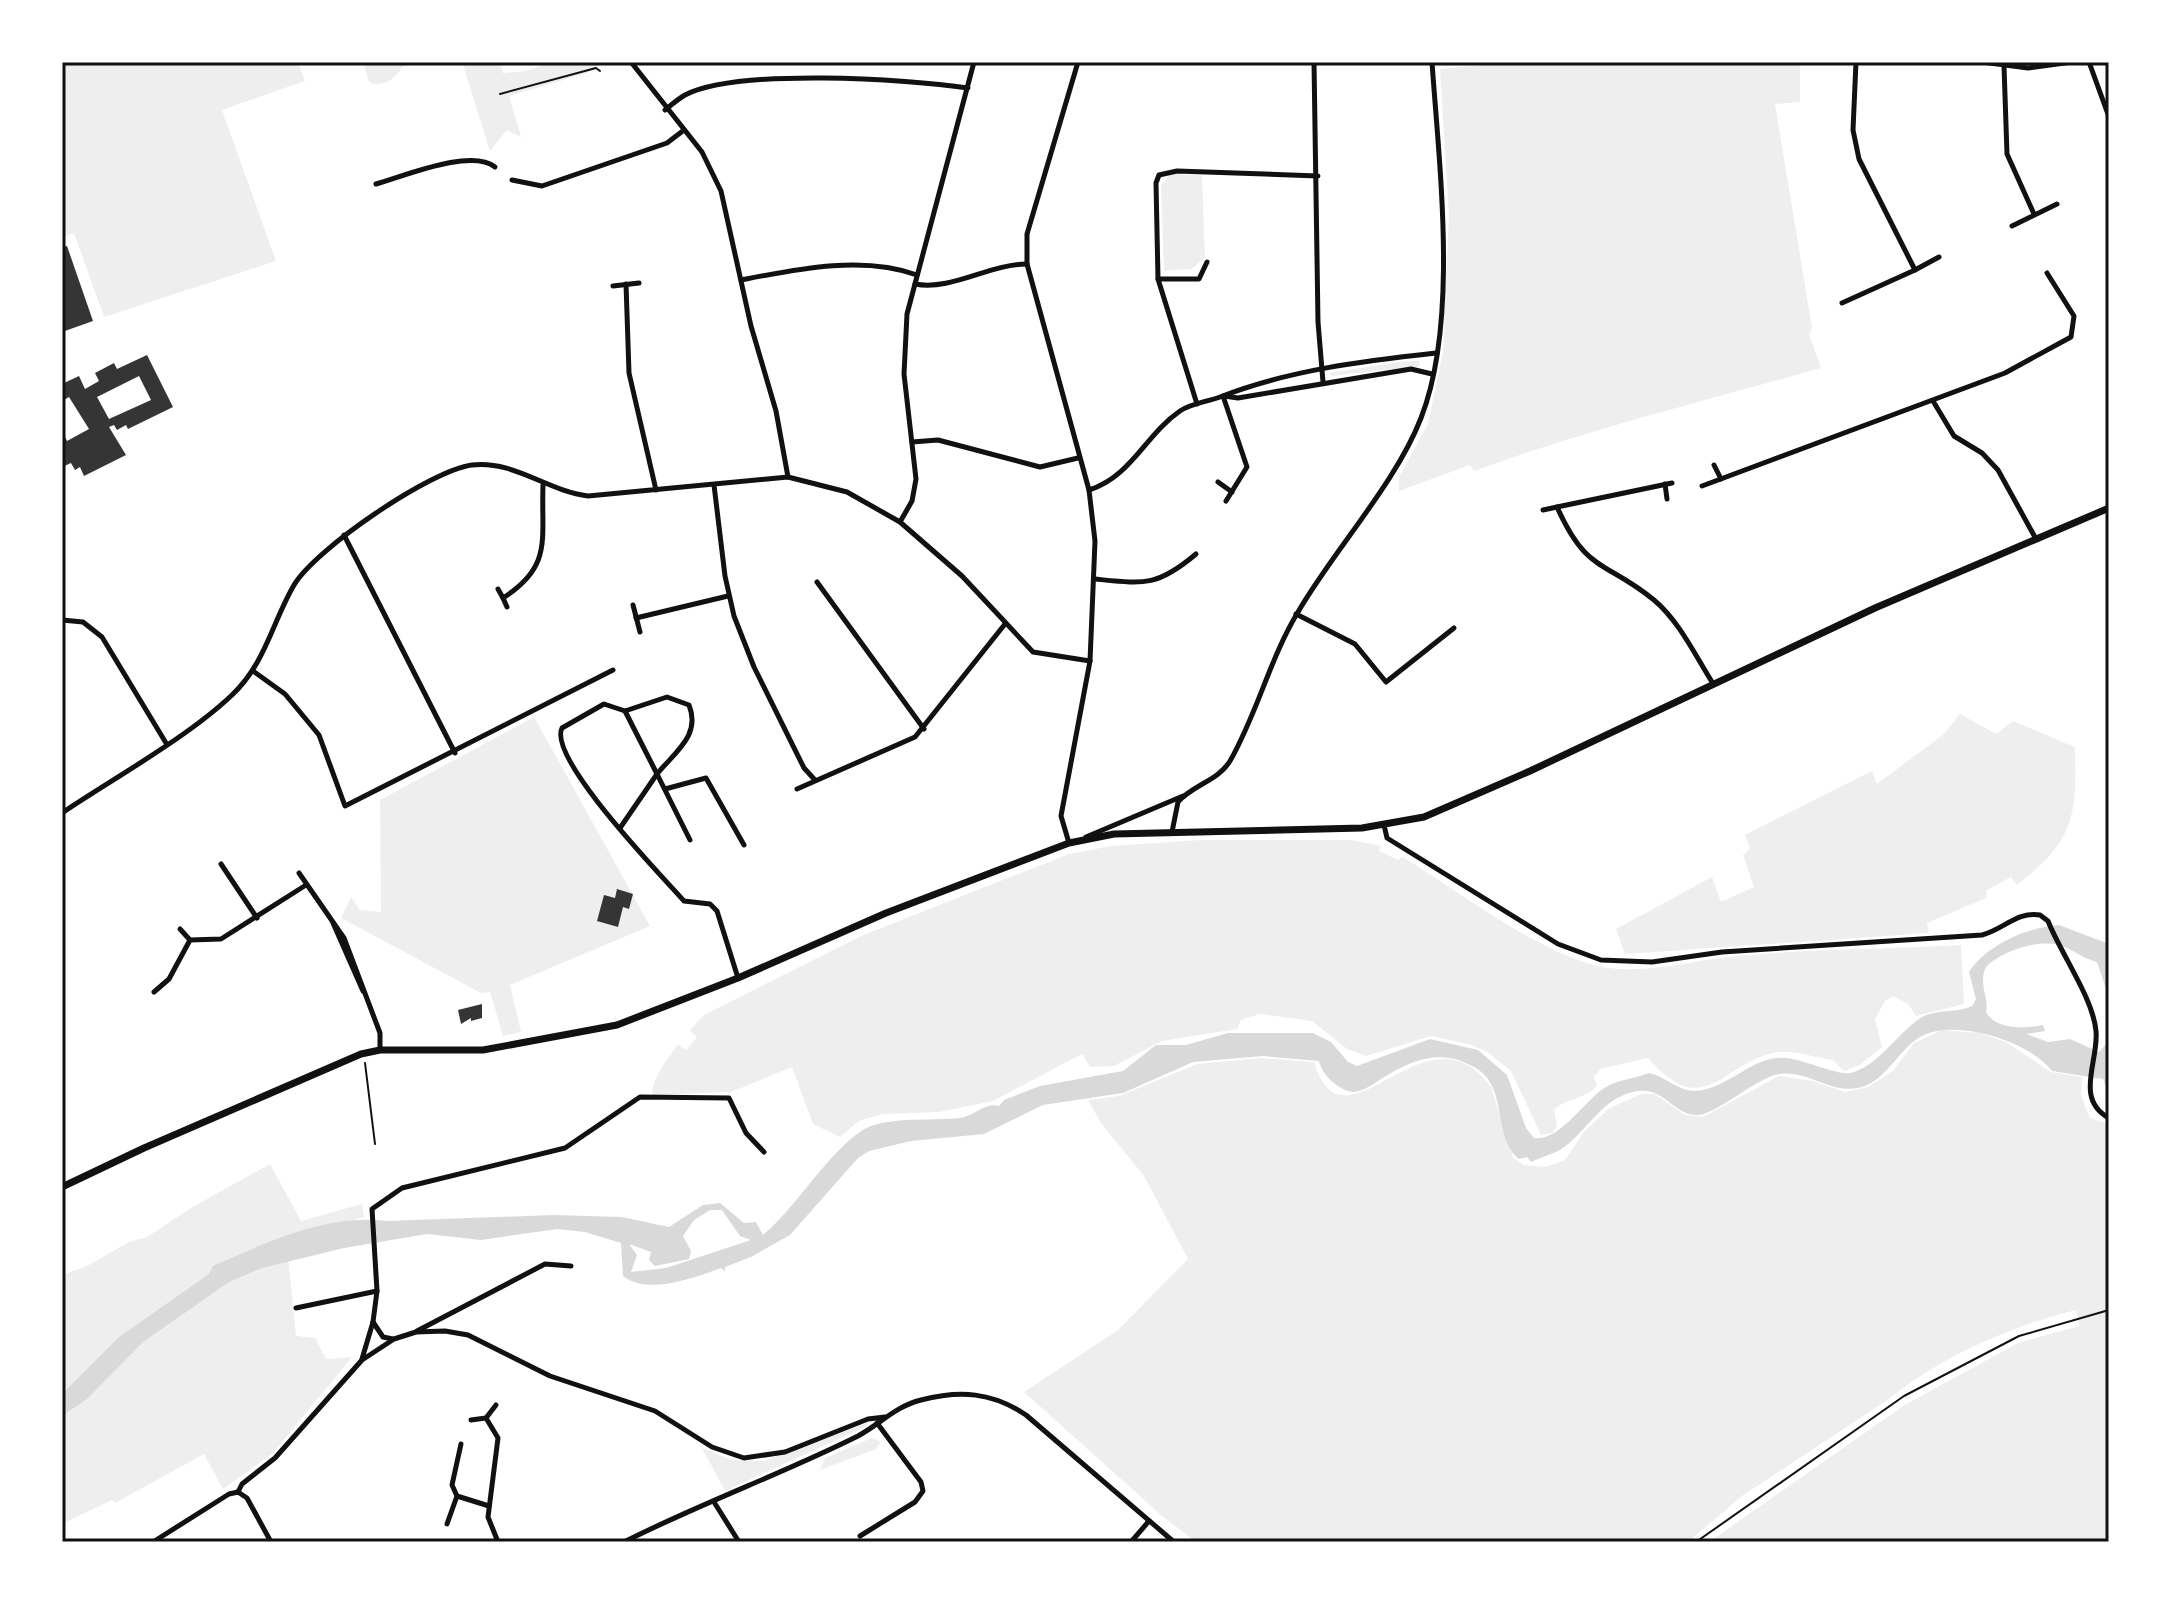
<svg xmlns="http://www.w3.org/2000/svg" width="2171" height="1604" font-family="Poppins,sans-serif">
<style>
.green{fill:#eee}
.water{fill:#d9d9d9;fill-rule:evenodd}
.building{fill:#353535;fill-rule:evenodd}
.lines{fill:none;stroke-linecap:round;stroke-linejoin:round}
.path{stroke:#111;stroke-width:2}
.minor{stroke:#111;stroke-width:5}
.secondary{stroke:#111;stroke-width:7}
.neatline{fill:none;stroke:#111;stroke-width:3}
</style>
<rect width="100%" height="100%" fill="#fff"/>
<g class="green">
<path d="M62,62H298L305,81L222,110L276,261L104,317L74,233L62,237Z"/>
<path d="M363,62H421L402,67C395,79 383,88 369,82Z"/>
<path d="M462,62H500L503,73L526,71L552,62H604L587,73L509,96L521,137L507,130L490,151Z"/>
<path d="M1515,62H1800V102L1775,104L1812,328L1809,334L1821,368C1704,401 1588,429 1474,471L1470,465L1399,491V477L1428,424L1443,352L1449,215L1440,69Z"/>
<path d="M1170,174L1202,175L1205,258L1191,269L1164,271L1161,185Z"/>
<path d="M1407,361H1419V366L1332,376L1328,373Z"/>
<path d="M1960,714L1996,734L2013,721L2075,747C2077,817 2074,841 2017,885L2011,877L1987,890L1986,898L1927,923L1929,933L1625,954L1616,929L1712,877L1721,902L1754,887L1743,855L1750,848L1745,835L1872,771L1877,784L1944,734Z"/>
<path d="M534,717L650,926L510,985L521,1032L503,1036L490,992L481,993L341,918L351,897L360,910L381,912L380,800Z"/>
<path d="M1200,840H1351L1381,846L1379,851L1398,860L1403,857C1458,891 1537,952 1598,966C1642,976 1693,960 1737,956C1811,949 1886,949 1961,945L1964,1004L1916,1016L1908,1004L1893,996L1885,1001L1875,1019L1882,1047L1860,1065L1844,1071L1833,1060C1813,1057 1792,1049 1773,1053C1720,1065 1704,1122 1648,1058L1600,1069L1594,1077L1597,1086C1584,1100 1565,1098 1554,1110L1557,1126L1552,1133L1541,1135L1511,1071L1489,1053L1472,1045L1431,1036L1366,1056L1347,1049L1312,1021L1260,1014L1241,1020L1237,1029L1162,1041L1114,1066L1090,1067L1082,1054L993,1101L939,1112L882,1114L859,1121L840,1137L813,1124L792,1067L731,1092L652,1095C653,1076 668,1059 678,1044L686,1050L697,1037L690,1030L704,1015L861,936L1069,854L1111,846Z"/>
<path d="M1942,1030L1980,1033L2006,1042L2051,1072L2082,1077L2081,1096L2090,1118L2109,1124V1542H1709L1903,1406L2018,1343L2079,1326L2076,1310C2014,1325 1939,1357 1889,1399L1742,1496L1688,1542H1196L1161,1515L1024,1392L1118,1330L1188,1259L1144,1176L1101,1123L1088,1100L1119,1096L1197,1064L1260,1058L1314,1062C1345,1162 1425,997 1491,1087L1513,1158L1524,1165L1546,1167L1565,1160L1583,1133L1608,1109L1641,1094H1655L1685,1115L1703,1117L1779,1076L1813,1081L1845,1092L1868,1087L1893,1071L1914,1043Z"/>
<path d="M270,1164L301,1221L362,1204L364,1217L286,1238L296,1336L315,1338L326,1359L352,1357L273,1453L223,1489L204,1454L115,1503L112,1500L62,1524V1275L87,1266L129,1242L147,1237L191,1208Z"/>
<path d="M870,1422L863,1428L725,1491L702,1448L732,1460L764,1461Z"/>
<path d="M872,1438L881,1442L876,1449L820,1470L825,1458Z"/>
</g>
<path class="water" d="M2059,925L2109,944V998L2097,962C2084,959 2074,950 2062,946C2039,938 2002,951 1986,967C1978,983 1989,997 1986,1012C1996,1030 2026,1029 2043,1025L2045,1031L2026,1034L2048,1042L2070,1039L2099,1052L2109,1041V1094L2103,1079L2052,1071C2030,1041 1953,1017 1920,1037C1900,1049 1889,1075 1867,1085C1835,1099 1810,1069 1779,1074C1756,1078 1717,1114 1698,1115C1672,1116 1665,1084 1633,1092C1603,1099 1590,1126 1568,1144C1557,1154 1543,1156 1531,1162L1527,1157L1519,1159C1491,1136 1510,1087 1474,1067C1443,1049 1415,1058 1386,1076C1375,1082 1366,1091 1353,1092C1338,1090 1322,1075 1319,1061L1263,1056L1193,1062L1123,1093L1043,1105L984,1134L911,1141L869,1151L858,1158L790,1235L751,1257L725,1267V1271L721,1268C696,1277 647,1296 623,1276L621,1243L585,1232L557,1229L481,1240L427,1234L344,1248L262,1268L229,1282L143,1342L87,1399L62,1416V1394L119,1337L209,1274L213,1266C267,1242 328,1213 387,1221L553,1215L622,1217L669,1227L703,1205L720,1203L744,1223L756,1222L763,1235C797,1208 838,1136 874,1125C901,1117 933,1121 959,1118C974,1117 984,1102 999,1106L1004,1100L1040,1086L1123,1071L1156,1045H1186L1228,1033H1313L1331,1042L1348,1062L1357,1066L1430,1039L1478,1050L1507,1075L1526,1128L1534,1138C1560,1142 1584,1100 1606,1087C1619,1079 1635,1079 1649,1073C1665,1076 1678,1091 1694,1091C1729,1090 1751,1055 1786,1058C1802,1059 1839,1076 1851,1073C1879,1065 1896,1035 1919,1019C1935,1008 1955,1014 1972,1006L1976,999L1969,972C1986,945 2028,927 2059,925ZM710,1210H722L740,1236L751,1240L666,1268L631,1272L637,1255L629,1244L651,1252L649,1260L655,1266L689,1259L691,1251L683,1236L694,1220Z"/>
<g class="building">
<path d="M67,246L93,321L62,332V247Z"/>
<path d="M147,355L173,407L128,429L126,425L117,430L114,425L109,427L126,455L84,476L80,467L75,470L71,463L62,467V431L67,441L89,429L69,397L62,401V384L79,376L85,389L99,381L95,373L114,363L117,369ZM139,376L151,400L109,419L97,397Z"/>
<path d="M617,889L633,894L629,909L623,907L618,927L597,921L604,895L615,898Z"/>
<path d="M482,1004V1018L471,1021V1018L461,1024L458,1010Z"/>
</g>
<g class="lines">
<g class="path">
<path d="M500,94L596,68L600,71"/>
<path d="M365,1063L375,1144"/>
<path d="M1696,1542L1904,1396L2019,1336L2109,1310"/>
</g>
<g class="minor">
<path d="M631,62L702,152L721,191L751,326L776,411L788,477"/>
<path d="M1188,62H1211"/>
<path d="M1314,62L1318,322L1323,382"/>
<path d="M1982,62L2028,68L2072,62"/>
<path d="M2089,62L2109,117"/>
<path d="M2004,66L2007,154L2034,214"/>
<path d="M665,110C671,105 678,99 685,95C738,68 906,79 968,88"/>
<path d="M512,180L542,186L667,143L684,130"/>
<path d="M376,184C405,176 471,148 495,167"/>
<path d="M2012,226L2057,204"/>
<path d="M1915,270L1939,257"/>
<path d="M1158,279H1199L1207,262"/>
<path d="M741,280C797,269 863,255 917,275"/>
<path d="M626,284L629,373L656,490"/>
<path d="M915,284C952,291 989,264 1027,264"/>
<path d="M613,286L639,283"/>
<path d="M1842,303L1915,270L1859,159L1853,130L1856,62"/>
<path d="M1223,396L1247,467L1226,501"/>
<path d="M1224,396L1238,398L1411,369L1432,374"/>
<path d="M1933,401L1954,436L1982,453L1998,470L2036,539"/>
<path d="M1197,404L1158,279L1156,183L1159,175L1177,171L1318,176"/>
<path d="M912,442L938,440L1040,467L1078,458"/>
<path d="M1714,465L1721,479"/>
<path d="M1218,482L1232,492"/>
<path d="M1665,484L1667,499"/>
<path d="M714,485L725,576L734,616L754,667L804,768L815,780"/>
<path d="M1702,486L2005,373L2071,337L2074,316L2047,273"/>
<path d="M1089,490C1132,476 1145,435 1180,411C1192,403 1207,402 1220,397C1289,370 1363,361 1436,353"/>
<path d="M1557,507L1672,483"/>
<path d="M1543,510L1557,507C1587,574 1605,560 1654,600C1679,621 1695,655 1712,682"/>
<path d="M900,522L912,501L916,479L904,374L907,314L974,62"/>
<path d="M344,535L455,753"/>
<path d="M1095,579C1144,584 1157,587 1196,554"/>
<path d="M817,582L924,729"/>
<path d="M498,589L503,598"/>
<path d="M633,605L640,632"/>
<path d="M507,607L503,598C553,566 541,540 543,485"/>
<path d="M1296,614L1355,644L1386,682L1454,628"/>
<path d="M636,618L728,596"/>
<path d="M62,620L83,622L102,637L166,743"/>
<path d="M253,671L285,694L319,735L345,806L613,670"/>
<path d="M665,789L706,778L744,845"/>
<path d="M797,789L915,737L1005,624"/>
<path d="M62,813C114,778 188,737 232,695C265,664 272,623 294,585C315,549 431,470 472,465C514,460 547,491 588,496L788,477L847,492L900,522L962,576L1033,652L1090,661"/>
<path d="M1384,825L1387,838L1558,944L1601,960L1652,962L1722,952L1982,935C2003,930 2017,911 2040,915L2048,921C2061,954 2093,998 2096,1031C2099,1061 2074,1099 2109,1118"/>
<path d="M620,828L657,774L625,711"/>
<path d="M1172,832L1178,802C1192,785 1218,781 1230,761C1257,714 1270,658 1298,612C1334,550 1396,483 1421,418C1459,321 1439,165 1432,62"/>
<path d="M1086,837L1183,796"/>
<path d="M690,840L657,774C676,751 701,735 689,705L667,697L625,711L604,704L562,728C547,758 662,876 684,901L710,904L717,911L738,978"/>
<path d="M1069,843L1061,816L1090,661L1095,541L1089,490L1027,264V234L1078,62"/>
<path d="M221,864L257,918"/>
<path d="M299,873L344,938L380,1033V1050"/>
<path d="M333,923L363,991"/>
<path d="M180,929L190,940"/>
<path d="M154,992L169,979L190,940L221,939L306,885"/>
<path d="M296,1308L377,1291"/>
<path d="M373,1322L383,1337L393,1339"/>
<path d="M417,1331L545,1264L571,1266"/>
<path d="M362,1359L373,1322L377,1291L372,1209L402,1188L565,1148L640,1097L729,1098L746,1133L764,1152"/>
<path d="M486,1418L498,1438L488,1517L498,1542"/>
<path d="M471,1420L486,1418L496,1405"/>
<path d="M238,1492L242,1484L275,1458L362,1360L394,1339L416,1332L445,1331L468,1335L550,1376L655,1411L712,1447L744,1458L785,1452L868,1419L885,1417"/>
<path d="M238,1492L247,1498L271,1542"/>
<path d="M457,1496L489,1506"/>
<path d="M714,1502L739,1542"/>
<path d="M447,1524L457,1496L452,1485L461,1444"/>
<path d="M860,1536L915,1502L923,1491L921,1482L877,1423"/>
<path d="M153,1542L229,1494L238,1492"/>
<path d="M624,1542C701,1503 782,1474 858,1436C880,1424 896,1406 921,1400C960,1390 992,1392 1026,1415L1174,1542"/>
<path d="M1131,1542L1149,1521"/>
</g>
<path class="secondary" d="M62,1187L144,1148L361,1054L380,1050H483L617,1025L738,978L886,913L1069,843L1114,834L1362,828L1424,817L1530,771L1875,608L2109,508"/>
</g>
<rect width="2171" height="1604" fill="none" stroke="#ffffff" stroke-width="128"/>
<rect x="64" y="64" width="2043" height="1476" class="neatline"/>
</svg>
